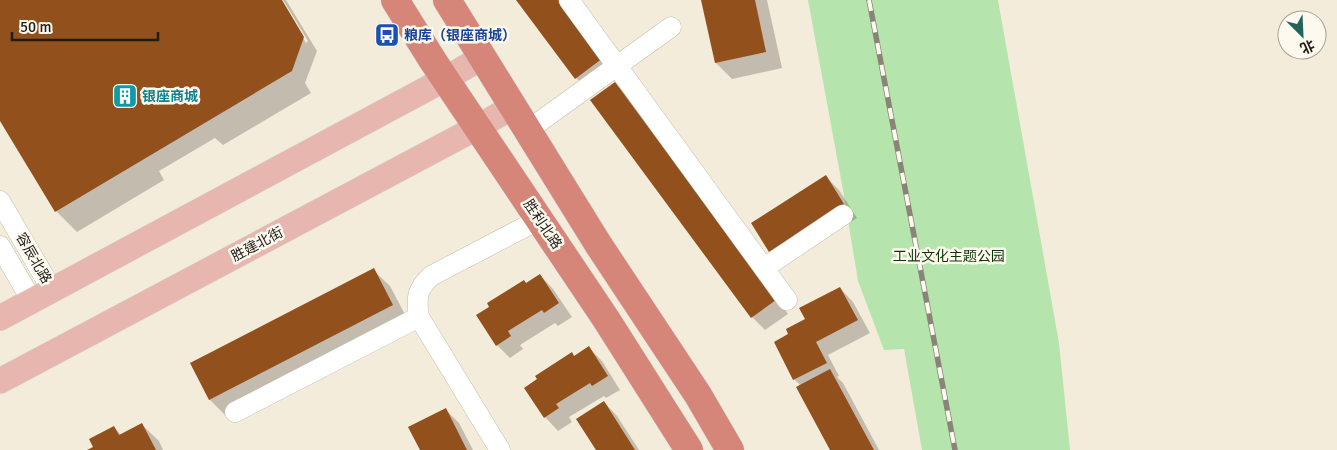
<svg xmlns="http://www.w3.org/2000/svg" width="1337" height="450" font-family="Signika,'Noto Sans SC',sans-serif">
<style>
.green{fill:#b5e4ac}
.shadow{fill:#0003}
.building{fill:#92501d}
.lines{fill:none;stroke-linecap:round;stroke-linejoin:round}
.minor-casing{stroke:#c5bead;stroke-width:21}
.major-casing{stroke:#d7d6d5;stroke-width:26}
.highway-casing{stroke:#d7d6d5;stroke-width:29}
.minor{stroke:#fff;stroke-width:20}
.major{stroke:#e6b6af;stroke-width:25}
.highway{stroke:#d58679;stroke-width:28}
.rail-casing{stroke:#8a8478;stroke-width:5.5}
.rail{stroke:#fef9ef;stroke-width:4;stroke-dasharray:11;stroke-linecap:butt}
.labels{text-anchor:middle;stroke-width:5;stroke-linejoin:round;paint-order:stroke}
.transit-label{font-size:14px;font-weight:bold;fill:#164399;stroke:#fef9ef;text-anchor:start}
.culture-label{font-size:14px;font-weight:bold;fill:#0d838f;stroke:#fef9ef;text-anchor:start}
.street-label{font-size:14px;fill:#1f1c16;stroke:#fef9ef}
.park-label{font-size:14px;fill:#0e3407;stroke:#fef9ef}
</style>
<rect width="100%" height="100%" fill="#f4ecda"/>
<path class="green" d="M808,0H998L1059,343L1070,450H922L904,349L884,350L858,281L843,190Z"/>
<g class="shadow">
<path d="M0,0H281L306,43L308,41L283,0H286L317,51L305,83L311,93L223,145L215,138L159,171L164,180L77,232L56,211L0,118Z"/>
<path d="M518,0H562L618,75L592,94L576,78Z"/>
<path d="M702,0H767L782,68L732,79L716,63Z"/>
<path d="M615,83L628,96L788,314L765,330L752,317Z"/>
<path d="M826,177L839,190L857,218L783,264L770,251Z"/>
<path d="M373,270L390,286L409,322L226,416L210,400L191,364Z"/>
<path d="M540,275L553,289L572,317L558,326L555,323L520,345L523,349L510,358L497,345L527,284Z"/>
<path d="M840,288L853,302L870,333L828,355L839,376L837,377L843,383L879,450H832L801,386L794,379L790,335Z"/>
<path d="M589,348L602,361L620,390L606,398L604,396L569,417L572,422L558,431L545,417L526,388L572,354L575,357Z"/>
<path d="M604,402L617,416L639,450H597Z"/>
<path d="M445,409L459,423L473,450H422Z"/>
<path d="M142,425L159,441L163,450H90L114,427L121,435Z"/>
</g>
<g class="building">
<path d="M0,0H282L304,37L292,71L55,212L0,121Z"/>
<path d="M516,0H560L603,58L575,79Z"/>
<path d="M701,0H755L766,52L715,63Z"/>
<path d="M615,82L776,300L751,318L590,100Z"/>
<path d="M826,175L844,204L769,252L751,223Z"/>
<path d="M374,268L393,305L209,400L190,363Z"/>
<path d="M540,274L559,303L544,313L542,310L508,331L511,336L496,346L476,315L489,307L487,303L524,280L526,283Z"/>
<path d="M840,287L858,320L816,342L827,363L793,380L774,342L788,334L786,329L805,319L799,308Z"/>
<path d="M589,346L608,376L592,386L590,383L556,404L559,408L544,418L524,388L537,379L535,376L572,352L574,356Z"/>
<path d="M830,369L874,450H830L796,387Z"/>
<path d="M604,401L635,450H596L576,419Z"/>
<path d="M446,408L467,450H420L408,427Z"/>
<path d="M142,423L156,450H87L93,447L89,439L114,426L119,435Z"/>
</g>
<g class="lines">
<defs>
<g id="minor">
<path d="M569,0L787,300"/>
<path d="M528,130L671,27"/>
<path d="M0,201L52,290"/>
<path d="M0,246L32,301"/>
<path d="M764,268L843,215"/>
<path d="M235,412L419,317"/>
<path d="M500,450L419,317C416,298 417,289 431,276L540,219"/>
</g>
<g id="major">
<path d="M0,318L445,79L483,57"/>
<path d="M0,381L478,127L514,106"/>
</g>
<g id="highway">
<path d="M395,0L433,61L606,319L689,450"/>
<path d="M447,0L598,244L698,395L730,450"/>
</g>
</defs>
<use href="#minor" class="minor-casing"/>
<use href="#major" class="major-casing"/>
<use href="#highway" class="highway-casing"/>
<use href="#minor" class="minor"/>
<use href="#major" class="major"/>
<use href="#highway" class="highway"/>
<defs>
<path id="rail" d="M869,0L955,450"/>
</defs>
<use href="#rail" class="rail-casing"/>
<use href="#rail" class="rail"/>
</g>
<defs>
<symbol id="bus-square" viewBox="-11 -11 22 22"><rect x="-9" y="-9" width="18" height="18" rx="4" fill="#1a4fb4" stroke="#fef9ef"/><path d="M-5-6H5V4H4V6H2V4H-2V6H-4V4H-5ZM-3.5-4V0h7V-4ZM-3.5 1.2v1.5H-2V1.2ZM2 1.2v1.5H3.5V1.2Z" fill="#fff"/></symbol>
<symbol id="building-square" viewBox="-11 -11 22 22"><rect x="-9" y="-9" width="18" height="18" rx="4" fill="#0f9aa8" stroke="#fef9ef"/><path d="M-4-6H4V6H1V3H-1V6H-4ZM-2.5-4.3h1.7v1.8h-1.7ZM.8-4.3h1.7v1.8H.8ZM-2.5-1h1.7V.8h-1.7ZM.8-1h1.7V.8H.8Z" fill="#fff"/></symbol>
</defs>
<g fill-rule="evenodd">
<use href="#bus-square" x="373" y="21" width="28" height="28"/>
<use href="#building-square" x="111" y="82" width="28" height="28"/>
</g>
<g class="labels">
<g class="transit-label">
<text x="404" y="40">粮库（银座商城）</text>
</g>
<g class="culture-label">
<text x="142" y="101">银座商城</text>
</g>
<g class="street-label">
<text transform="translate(543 224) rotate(56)" y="5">胜利北路</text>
<text transform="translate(257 244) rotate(-28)" y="5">胜建北街</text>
<text transform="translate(34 258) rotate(60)" y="5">容辰北路</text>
</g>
<g class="park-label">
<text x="949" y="261">工业文化主题公园</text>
</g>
</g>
<g transform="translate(1302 35) rotate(156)"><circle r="24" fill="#fef9ef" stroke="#a5a198"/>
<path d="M0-4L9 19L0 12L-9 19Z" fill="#206558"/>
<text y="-8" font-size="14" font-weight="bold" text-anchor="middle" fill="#1f1c16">北</text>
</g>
<path d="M12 32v8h146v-8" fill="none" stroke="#1f1c16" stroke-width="2.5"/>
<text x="20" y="32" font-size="15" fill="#1f1c16" stroke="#fef9ef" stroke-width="4" paint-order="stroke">50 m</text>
</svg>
